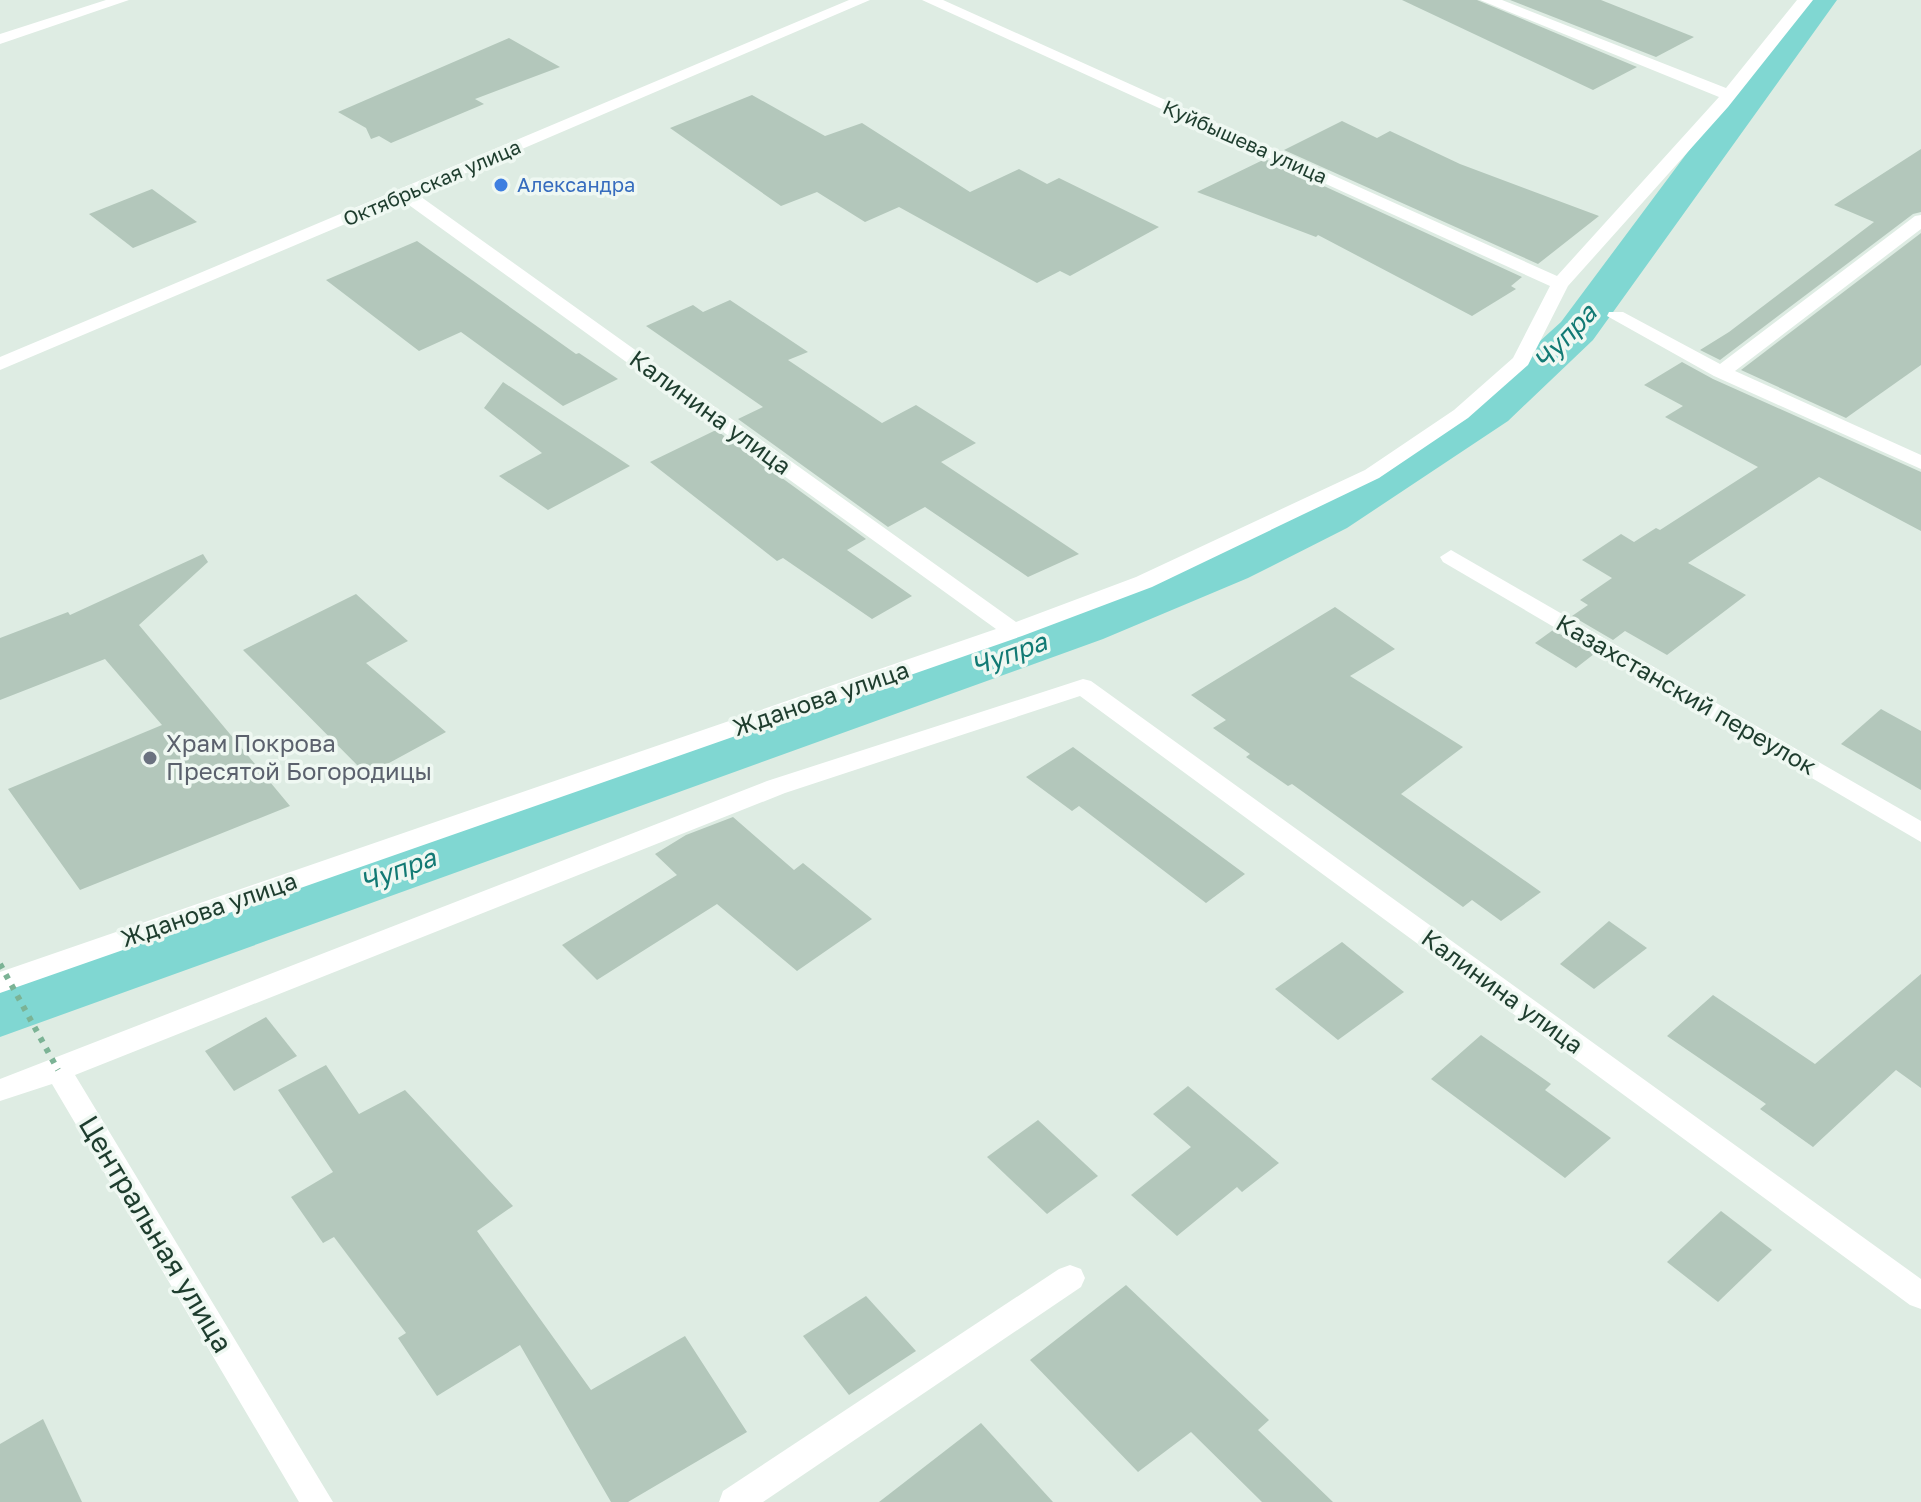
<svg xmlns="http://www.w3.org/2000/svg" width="1921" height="1502" font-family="'Golos Text',sans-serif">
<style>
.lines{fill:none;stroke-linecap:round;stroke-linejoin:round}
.canal{fill:#80d7d2;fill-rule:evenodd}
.building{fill:#b3c7bb}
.minor{fill:#fff;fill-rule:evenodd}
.path-bridge{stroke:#7bb395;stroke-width:6;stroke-dasharray:5 7;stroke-linecap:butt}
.shop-dot{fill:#3f7fe0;stroke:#eff8f2;stroke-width:3}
.worship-dot{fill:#6b7280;stroke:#eff8f2;stroke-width:3}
.labels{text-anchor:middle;stroke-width:7;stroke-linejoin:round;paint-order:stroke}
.far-street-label{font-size:20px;fill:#1e3d2e;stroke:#eff8f2}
.far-shop-label{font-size:20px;fill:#366cbe;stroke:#eff8f2;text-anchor:start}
.street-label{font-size:24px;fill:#1e3d2e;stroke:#eff8f2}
.worship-label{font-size:24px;fill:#5b616d;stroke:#eff8f2;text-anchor:start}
.water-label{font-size:26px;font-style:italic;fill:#127a74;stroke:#eff8f2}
.near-street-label{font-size:28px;fill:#1e3d2e;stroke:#eff8f2}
</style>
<rect width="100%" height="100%" fill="#deece3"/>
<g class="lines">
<path class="canal" d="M1801,0H1837L1593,340L1508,421L1347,528L1248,578L1103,639L0,1037V987L1065,615L1212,556L1311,506L1474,401L1561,322Z"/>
</g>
<g class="building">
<path d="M1402,0H1477L1637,67L1593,90Z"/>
<path d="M1510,0H1601L1694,37L1656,57Z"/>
<path d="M509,38L560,67L475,99L484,104L391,143L379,136L371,139L366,128L338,112Z"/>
<path d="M752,95L825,136L862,123L970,192L1019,169L1047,184L1059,178L1159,227L1070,276L1060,271L1037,283L899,207L865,222L817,192L781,206L670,128Z"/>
<path d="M1342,121L1377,138L1390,131L1460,164L1599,216L1538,264L1284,150Z"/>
<path d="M1921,149V212L1913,214L1720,360L1700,350L1729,332L1874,222L1834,205Z"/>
<path d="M1265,159L1522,277L1511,286L1516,289L1472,316L1318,235L1316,237L1197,192Z"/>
<path d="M152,189L197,222L133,248L89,214Z"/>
<path d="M1921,233V365L1846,418L1741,370Z"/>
<path d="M417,241L576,354L579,353L618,379L563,406L461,332L419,351L326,280Z"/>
<path d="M730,300L808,352L788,360L882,423L916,405L976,443L941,462L1079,554L1028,577L925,507L888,527L738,419L763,407L646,326L693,305L703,312Z"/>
<path d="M1682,362L1713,379L1921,472V531L1819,477L1688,563L1746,595L1667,655L1625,631L1613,640L1572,616L1588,605L1580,600L1612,578L1582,560L1621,534L1634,542L1656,528L1660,530L1758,467L1665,417L1683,406L1644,385Z"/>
<path d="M503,382L630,466L548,510L499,476L542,453L484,408Z"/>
<path d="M716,430L866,539L847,550L912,596L872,619L783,558L777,561L650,462Z"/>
<path d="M203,554L208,562L139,625L290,806L80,890L8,789L162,725L105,659L0,700V638L68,612L70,615Z"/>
<path d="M356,594L408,641L366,663L446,732L367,775L243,650Z"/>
<path d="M1335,607L1395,649L1350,676L1463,747L1401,794L1541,892L1501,921L1472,900L1463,907L1292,784L1288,786L1246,757L1250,754L1213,728L1226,720L1191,695Z"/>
<path d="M1553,630L1594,654L1576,668L1535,643Z"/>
<path d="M1881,709L1921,731V790L1841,744Z"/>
<path d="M1073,747L1245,874L1206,903L1079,806L1072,811L1026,777Z"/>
<path d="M733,817L794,870L803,863L872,919L797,971L717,904L597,980L562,945L677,875L655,854L686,835Z"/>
<path d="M1609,921L1647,948L1594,989L1560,964Z"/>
<path d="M1342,942L1404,992L1338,1040L1275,989Z"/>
<path d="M1921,974V1088L1896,1070L1813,1147L1760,1109L1766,1104L1667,1036L1713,995L1815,1064Z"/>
<path d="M266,1017L297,1056L234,1091L205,1051Z"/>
<path d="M1481,1035L1551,1084L1545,1090L1611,1138L1565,1178L1431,1079Z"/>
<path d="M326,1065L359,1114L405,1090L513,1206L477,1231L591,1390L685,1336L747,1432L628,1502H611L520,1345L437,1396L398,1338L406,1333L334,1237L323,1243L291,1197L333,1172L278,1090Z"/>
<path d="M1188,1086L1279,1163L1242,1192L1237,1187L1177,1236L1131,1195L1191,1147L1153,1114Z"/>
<path d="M1038,1120L1098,1176L1047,1214L987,1157Z"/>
<path d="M1721,1211L1772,1250L1718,1302L1667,1262Z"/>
<path d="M1126,1285L1269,1420L1258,1430L1333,1502H1262L1191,1432L1138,1472L1030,1360Z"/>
<path d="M866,1296L916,1351L849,1395L803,1336Z"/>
<path d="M43,1419L82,1502H0V1444Z"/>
<path d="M981,1423L1053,1502H879Z"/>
</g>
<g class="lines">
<g class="minor">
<path d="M106,0H129L0,44V34Z"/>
<path d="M849,0H870L417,194L1016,622L1136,577L1365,470L1454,410L1513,358L1550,286L922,0H943L1557,276L1719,97L1480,0H1502L1726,88L1797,0H1813L1728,107L1568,286L1528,365L1468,418L1379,478L1152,587L1022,636L0,993V972L996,629L402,200L0,370V357Z"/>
<path d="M1921,215V229L1735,371L1921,455V469L1714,376L1607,316L1609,312H1623L1720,364L1915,216Z"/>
<path d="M1451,550L1921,821V842L1443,562L1440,557Z"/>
<path d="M1083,679L1091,681L1921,1279V1309L1910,1305L1080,696L785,793L75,1075L333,1502H299L52,1084L0,1101V1079L767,781Z"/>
<path d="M1070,1265L1081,1269L1085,1278L1081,1287L763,1502H719L723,1491L1059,1269Z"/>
</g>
<path class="path-bridge" d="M0,964L58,1070"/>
</g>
<circle class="shop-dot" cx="501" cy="185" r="8"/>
<circle class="worship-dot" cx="150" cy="758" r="8"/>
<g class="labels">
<g class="far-street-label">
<text transform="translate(1245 142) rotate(24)" y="7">Куйбышева улица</text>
<text transform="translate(432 183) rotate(-23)" y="7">Октябрьская улица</text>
</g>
<g class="far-shop-label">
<text x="517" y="192">Александра</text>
</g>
<g class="street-label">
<text transform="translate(710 413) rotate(36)" y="8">Калинина улица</text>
<text transform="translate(1686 695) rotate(30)" y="8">Казахстанский переулок</text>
<text transform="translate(821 699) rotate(-19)" y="8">Жданова улица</text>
<text transform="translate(209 910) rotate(-19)" y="8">Жданова улица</text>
<text transform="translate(1502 992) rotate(36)" y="8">Калинина улица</text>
</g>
<g class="worship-label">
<text x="166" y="752">Храм Покрова<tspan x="166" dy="28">Пресятой Богородицы</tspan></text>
</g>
<g class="water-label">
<text transform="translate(1565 337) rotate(-47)" y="9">Чупра</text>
<text transform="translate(1009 654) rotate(-20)" y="9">Чупра</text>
<text transform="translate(398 870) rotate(-20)" y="9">Чупра</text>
</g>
<g class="near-street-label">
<text transform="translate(156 1234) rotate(59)" y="10">Центральная улица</text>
</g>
</g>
</svg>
